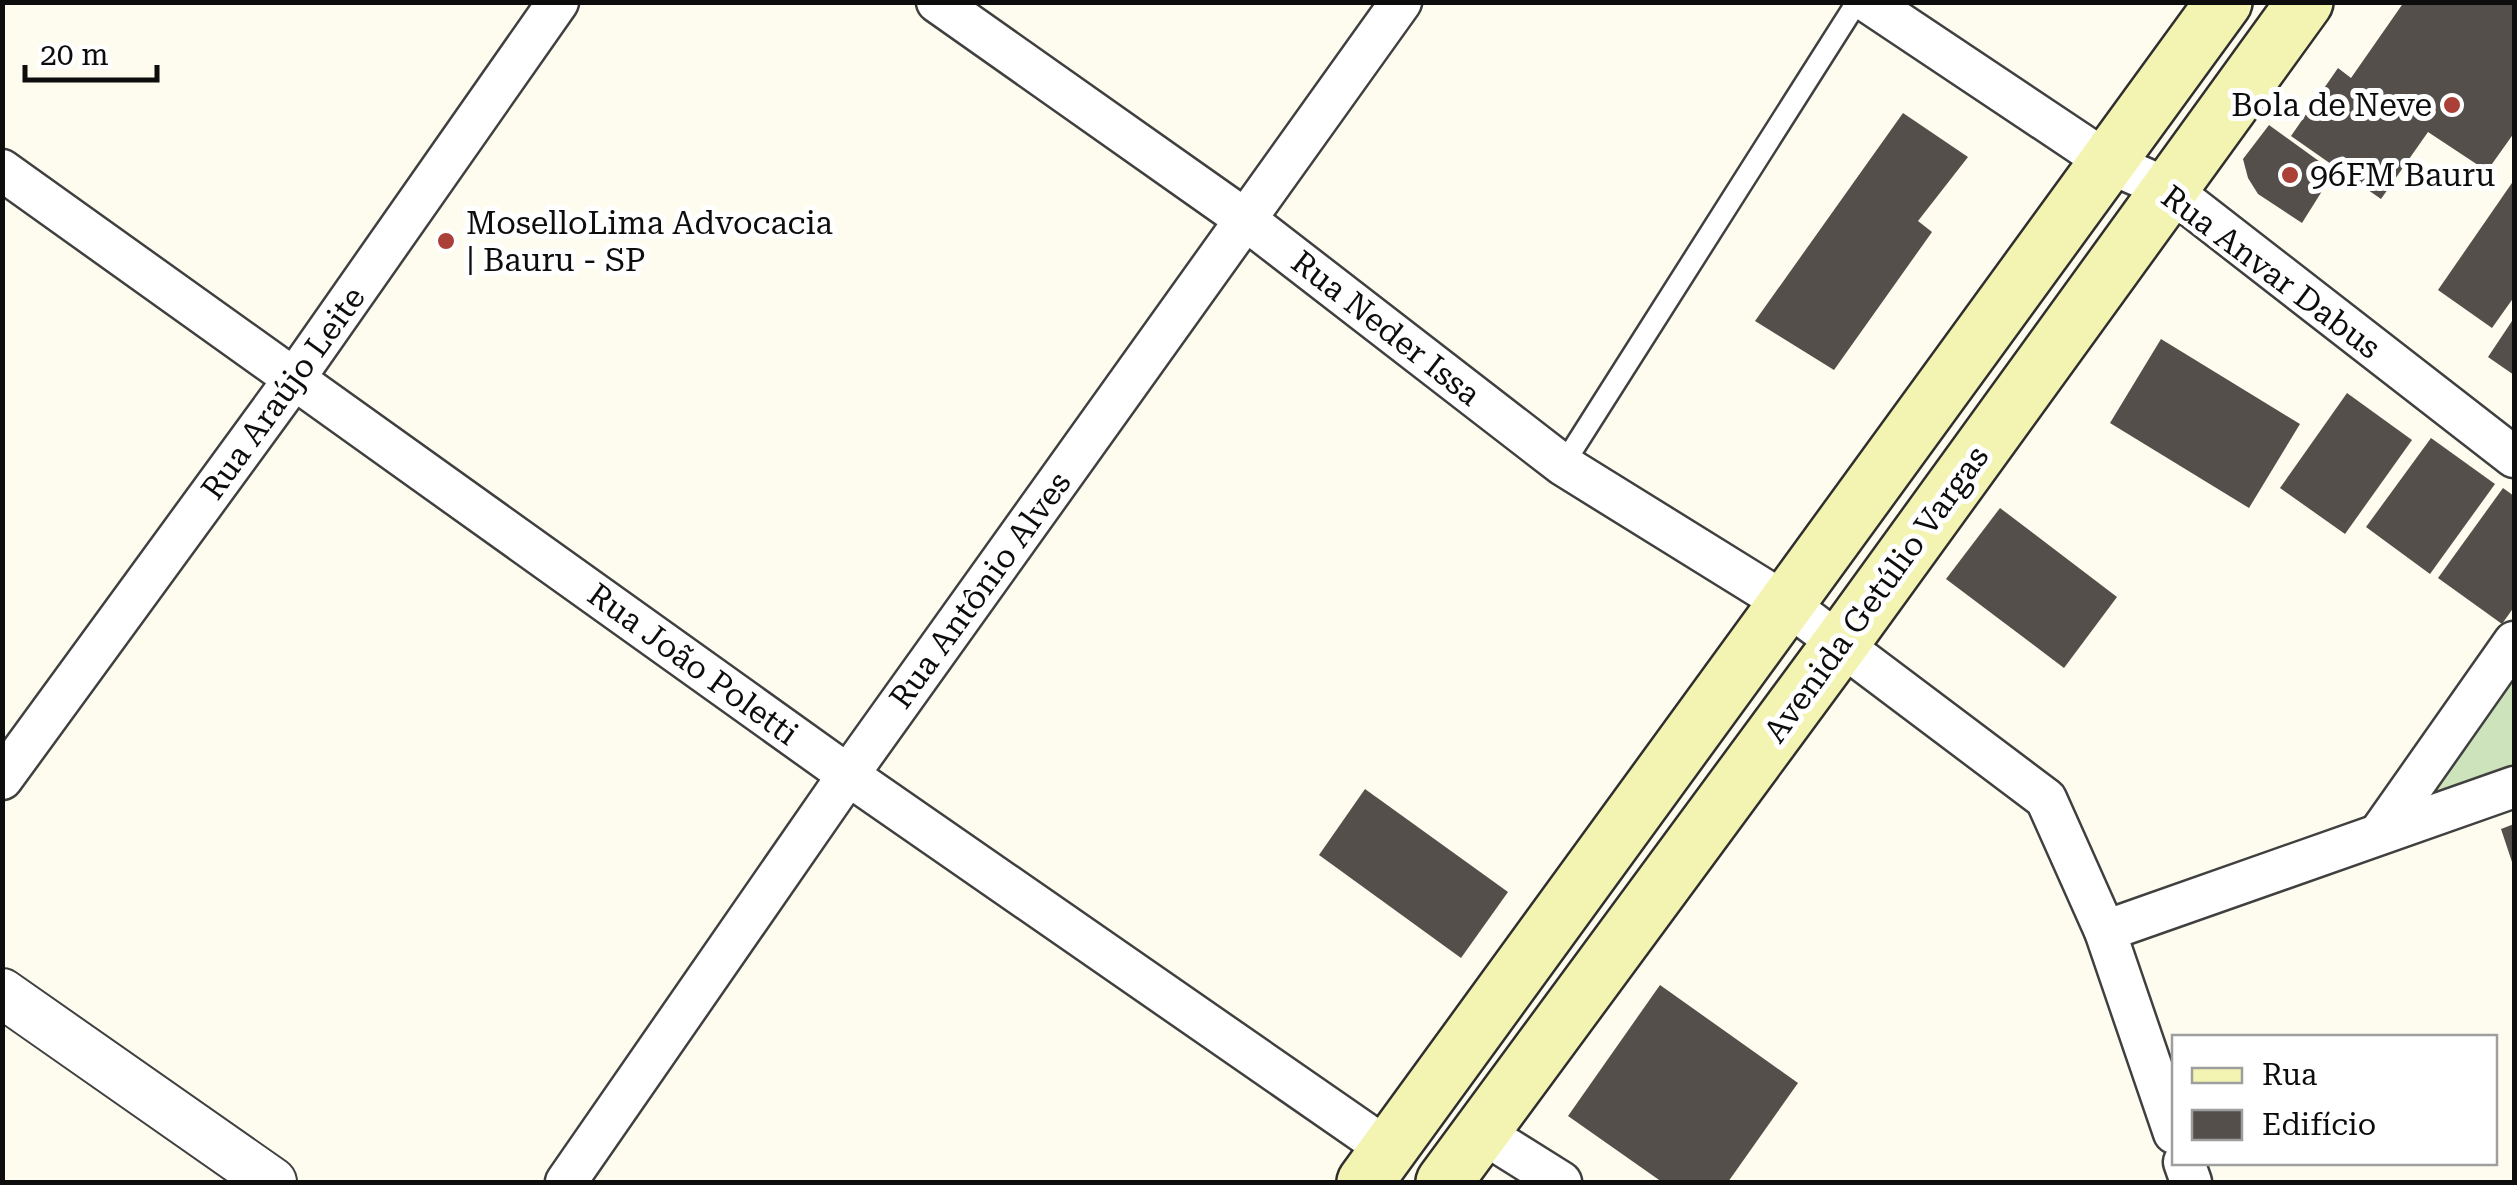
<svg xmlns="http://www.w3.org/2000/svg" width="2517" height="1185" font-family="'Roboto Serif',serif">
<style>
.green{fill:#cce3bc}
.building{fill:#544f4b}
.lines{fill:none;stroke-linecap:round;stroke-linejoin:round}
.service-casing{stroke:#404040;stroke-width:25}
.minor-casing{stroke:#404040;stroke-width:45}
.tertiary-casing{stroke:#404040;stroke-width:52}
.secondary-casing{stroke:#2f2f2f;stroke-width:60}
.service{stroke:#fff;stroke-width:20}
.minor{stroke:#fff;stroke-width:40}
.tertiary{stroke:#fff;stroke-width:48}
.secondary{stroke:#f4f4b2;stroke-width:55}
.poi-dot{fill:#aa4037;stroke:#fff;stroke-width:4}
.labels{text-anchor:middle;stroke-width:10;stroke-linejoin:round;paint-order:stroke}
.poi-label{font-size:32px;fill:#0d0d0d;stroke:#fff;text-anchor:start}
.street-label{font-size:32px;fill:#0d0d0d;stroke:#fff}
</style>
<rect width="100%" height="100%" fill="#fdfcef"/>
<path class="green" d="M2514,676V764L2432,793Z"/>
<g class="building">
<path d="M2404,2H2514V133L2487,171L2428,132L2381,199L2291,136L2338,68L2351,78Z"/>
<path d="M1903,113L1968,157L1918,221L1932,232L1834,370L1755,321Z"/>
<path d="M2269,125L2334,172L2302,223L2258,194L2248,178L2243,159Z"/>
<path d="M2514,180V297L2492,328L2438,290Z"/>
<path d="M2514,318V375L2488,357Z"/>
<path d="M2161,339L2300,424L2249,508L2110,423Z"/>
<path d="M2347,393L2412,440L2345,534L2280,488Z"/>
<path d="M2431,438L2495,484L2430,574L2366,527Z"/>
<path d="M2503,488L2514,496V607L2502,624L2438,578Z"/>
<path d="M2000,508L2117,597L2064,668L1946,579Z"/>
<path d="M1365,789L1508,892L1461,958L1319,855Z"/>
<path d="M2514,824V868L2501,829Z"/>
<path d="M1660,985L1798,1083L1728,1182H1662L1568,1116Z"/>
</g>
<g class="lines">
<defs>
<path id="service" d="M1563,465L1857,2"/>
<g id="minor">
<path d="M937,2L1246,220L1563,465L1787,604L2046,799L2105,931L2174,1133"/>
<path d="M1868,2L2109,163L2169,189L2514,457"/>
<path d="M2,170L848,775L1389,1150"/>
<path d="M2,779L294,379L558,2"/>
<path d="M2379,834L2514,642"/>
<path d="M2105,931L2514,787"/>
<path d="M1481,1132L1561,1182"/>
<path d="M2184,1162L2191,1182"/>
<path d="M566,1182L848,775L1401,2"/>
</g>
<path id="tertiary" d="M2,993L272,1182"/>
<g id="secondary">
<path d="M1365,1182L2224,2"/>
<path d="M1444,1182L1841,643L2305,2"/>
</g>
</defs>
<use href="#service" class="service-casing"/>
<use href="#minor" class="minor-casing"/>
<use href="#tertiary" class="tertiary-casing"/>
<use href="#secondary" class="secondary-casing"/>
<use href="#service" class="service"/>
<use href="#minor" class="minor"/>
<use href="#tertiary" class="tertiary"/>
<use href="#secondary" class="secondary"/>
</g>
<g class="poi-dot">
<circle cx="2452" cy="105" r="10"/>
<circle cx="2290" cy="175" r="10"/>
<circle cx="446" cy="241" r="10"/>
</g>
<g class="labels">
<g class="poi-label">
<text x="2432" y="116" text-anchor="end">Bola de Neve</text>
<text x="2310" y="186">96FM Bauru</text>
<text x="466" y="234">MoselloLima Advocacia<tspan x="466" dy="37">| Bauru - SP</tspan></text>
</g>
<g class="street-label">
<text transform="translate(2271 272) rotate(37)" y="11">Rua Anvar Dabus</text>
<text transform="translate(1386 328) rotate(38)" y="11">Rua Neder Issa</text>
<text transform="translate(283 393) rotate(-54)" y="11">Rua Araújo Leite</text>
<text transform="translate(980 590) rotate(-54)" y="11">Rua Antônio Alves</text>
<text transform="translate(1876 594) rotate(-54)" y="11">Avenida Getúlio Vargas</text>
<text transform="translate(693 664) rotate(36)" y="11">Rua João Poletti</text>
</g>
</g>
<rect width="2517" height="1185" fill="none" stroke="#0d0d0d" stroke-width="10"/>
<rect x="2172" y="1035" width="325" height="130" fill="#ffffff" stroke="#9e9e9e" stroke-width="2.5"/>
<rect x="2192" y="1068" width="50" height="15" fill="#f4f4b2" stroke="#9e9e9e" stroke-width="2.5"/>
<text x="2262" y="1085" font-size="30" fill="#0d0d0d">Rua</text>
<rect x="2192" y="1110" width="50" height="30" fill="#544f4b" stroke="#9e9e9e" stroke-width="2.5"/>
<text x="2262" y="1135" font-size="30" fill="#0d0d0d">Edifício</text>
<path d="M25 65v15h132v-15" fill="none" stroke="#0d0d0d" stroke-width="5"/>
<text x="40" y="65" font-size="30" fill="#0d0d0d" stroke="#ffffff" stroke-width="8" paint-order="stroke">20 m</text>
</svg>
